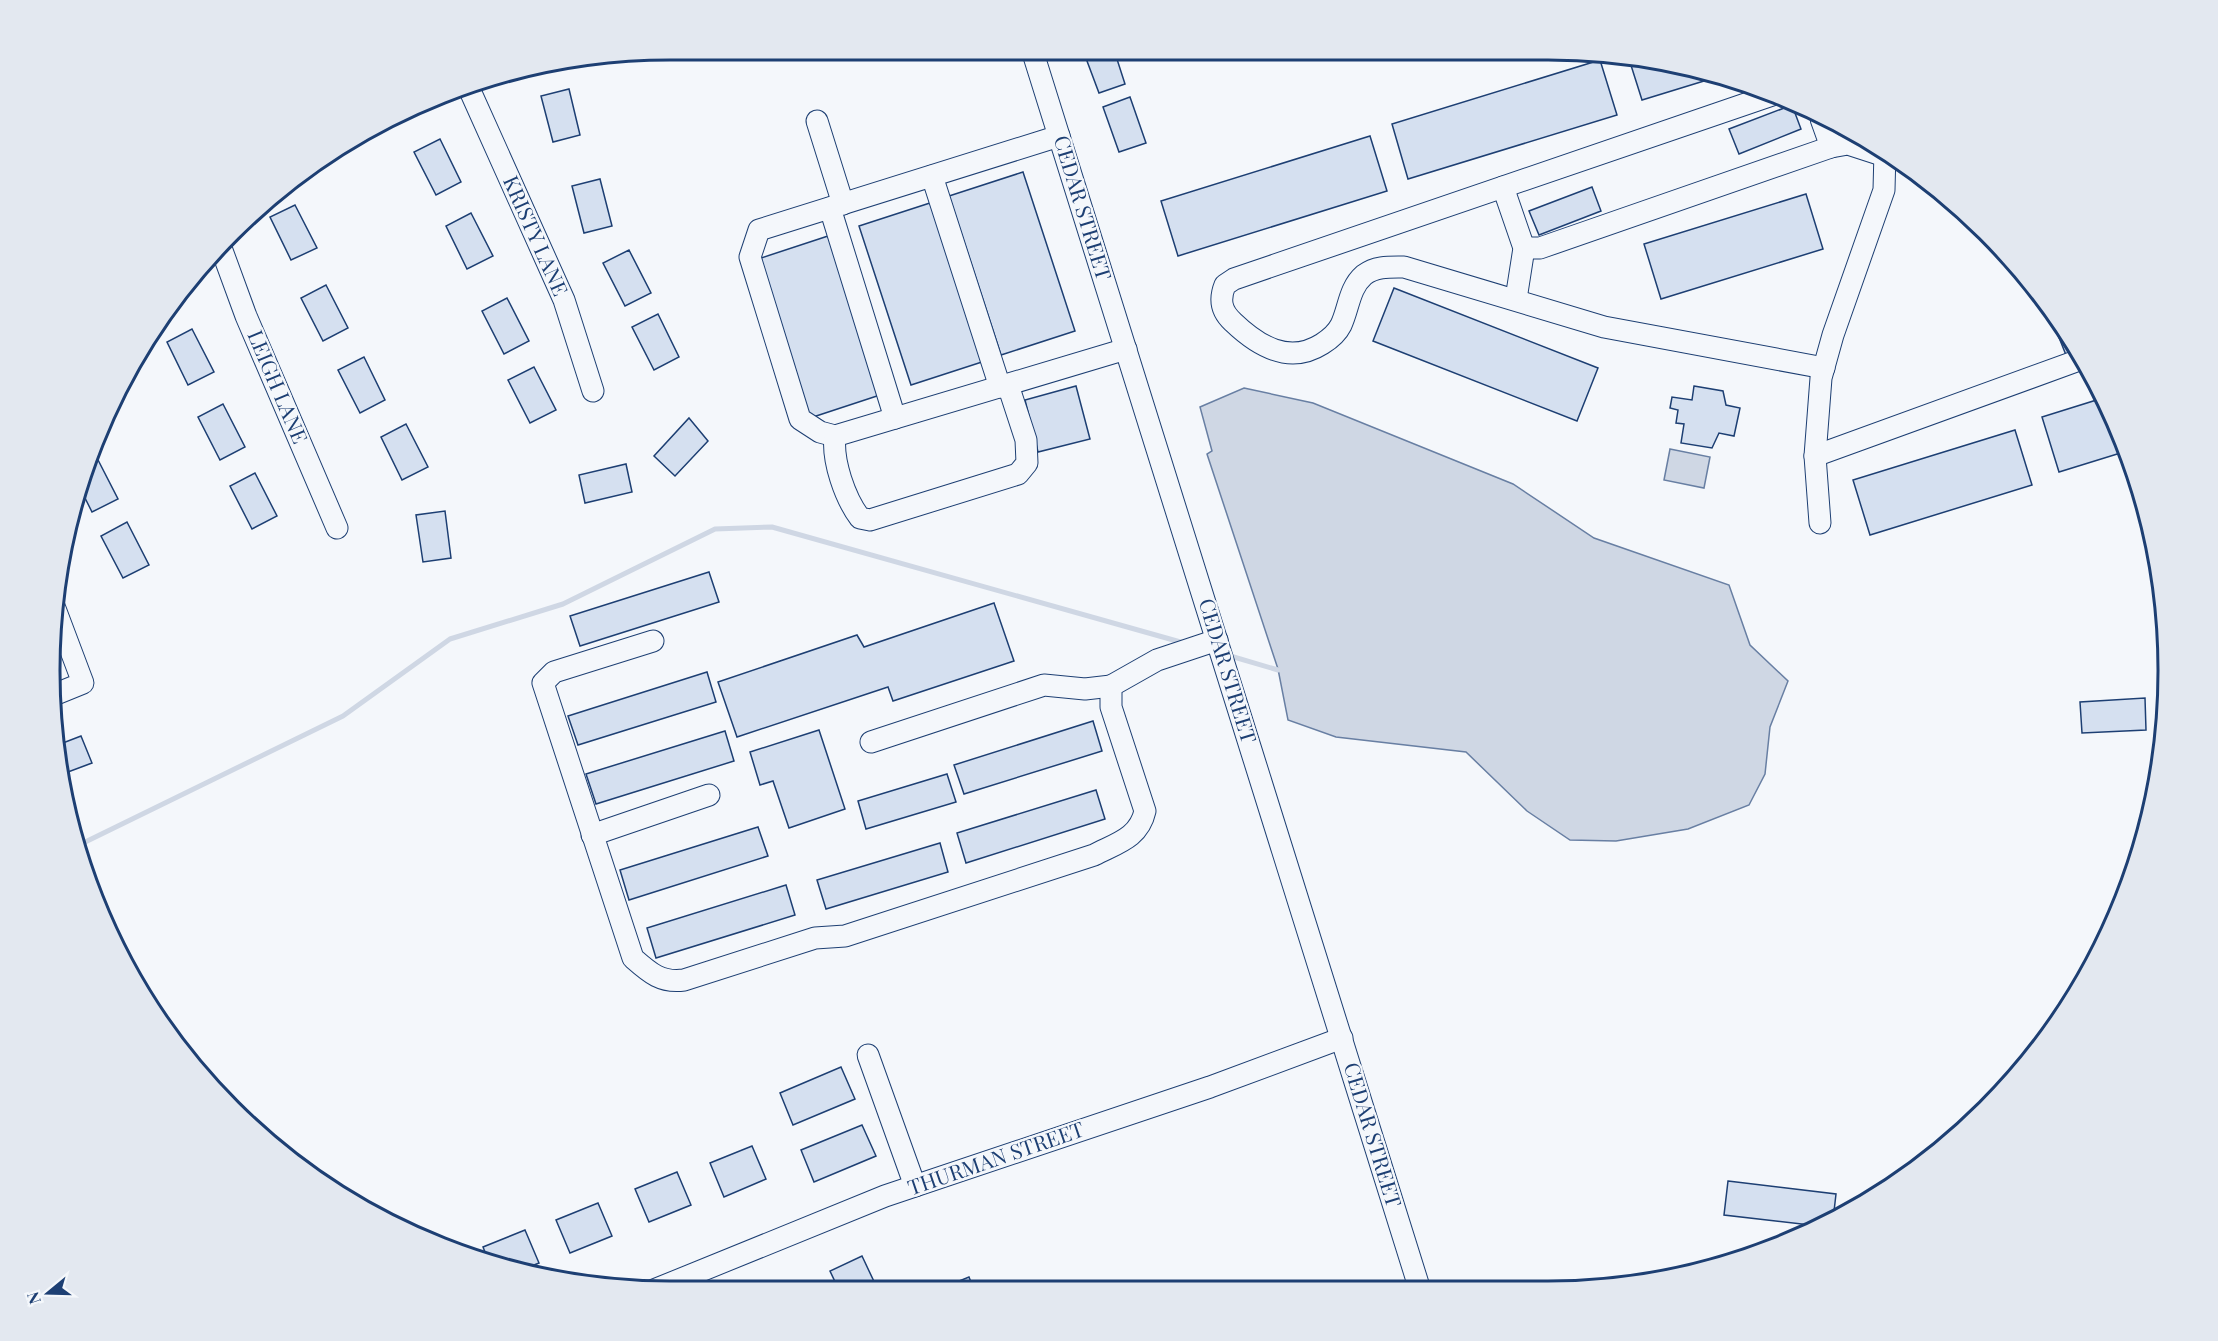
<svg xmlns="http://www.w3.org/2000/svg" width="2218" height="1341" font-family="'Playfair Display',serif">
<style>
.water{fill:#cfd7e4;stroke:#687fa3;stroke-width:1.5}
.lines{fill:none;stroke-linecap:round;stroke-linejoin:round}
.stream{stroke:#cfd7e4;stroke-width:5}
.building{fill:#d5e0f0;stroke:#1d3f73;stroke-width:1.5}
.minor-casing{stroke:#1d3f73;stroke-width:23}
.minor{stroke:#f4f7fb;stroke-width:21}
.labels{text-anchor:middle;stroke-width:4.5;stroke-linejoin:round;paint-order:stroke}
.street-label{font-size:21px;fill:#1d3f73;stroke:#f4f7fb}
.rim{fill:none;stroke:#1d3f73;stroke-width:3}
</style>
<rect width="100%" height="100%" fill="#f4f7fb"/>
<g class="water">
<path d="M1244,388L1313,403L1513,484L1594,538L1729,585L1750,645L1788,681L1770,727L1765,774L1749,805L1688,829L1616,841L1570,840L1527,811L1466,752L1336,737L1288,720L1278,669L1207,454L1212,451L1200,407Z"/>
<path d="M1670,449L1710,457L1704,488L1664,480Z"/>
</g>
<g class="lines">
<g class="stream">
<path d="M1227,655L1278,670"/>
<path d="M77,846L343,716L450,639L563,604L715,529L772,527L1184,643"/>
</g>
</g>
<g class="building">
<path d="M1084,53H1115L1125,84L1099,93Z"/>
<path d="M1629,59L1717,77L1642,100Z"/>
<path d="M1600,60L1617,115L1408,179L1392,124Z"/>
<path d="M569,89L580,135L553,142L541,96Z"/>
<path d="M1130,97L1146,143L1119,152L1103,107Z"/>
<path d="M421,103L423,107L397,120L394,114Z"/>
<path d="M1792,105L1801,129L1739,154L1729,129Z"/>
<path d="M1370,136L1387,191L1178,256L1161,201Z"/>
<path d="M440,139L461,182L436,195L414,152Z"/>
<path d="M1023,172L1075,331L1001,355L949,196Z"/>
<path d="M600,179L612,226L584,233L572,186Z"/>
<path d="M1592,187L1601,211L1539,235L1529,211Z"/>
<path d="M1806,194L1823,249L1661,299L1644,244Z"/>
<path d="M933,202L985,361L911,385L859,226Z"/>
<path d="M295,205L317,248L291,260L270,217Z"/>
<path d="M471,213L493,256L467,269L446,226Z"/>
<path d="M828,236L880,395L807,419L755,260Z"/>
<path d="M629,250L651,293L625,306L603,263Z"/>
<path d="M326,285L348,328L323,341L301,298Z"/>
<path d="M1394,288L1598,368L1577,421L1373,341Z"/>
<path d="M507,298L529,341L504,354L482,311Z"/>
<path d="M658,314L679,357L654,370L632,327Z"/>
<path d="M2065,327L2077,350L2066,355L2056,330Z"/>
<path d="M192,329L214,372L188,385L167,342Z"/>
<path d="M364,357L385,400L360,413L338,370Z"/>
<path d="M534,367L556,410L530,423L508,380Z"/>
<path d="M1076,386L1090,439L1038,452L1025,400Z"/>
<path d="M1694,386L1723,391L1726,405L1740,408L1734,436L1719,433L1712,448L1681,443L1684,424L1676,423L1678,410L1670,408L1672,397L1692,400Z"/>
<path d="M2103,398L2121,433L2127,451L2059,472L2042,417Z"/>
<path d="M223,404L245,447L220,460L198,417Z"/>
<path d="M689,418L708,441L675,476L654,456Z"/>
<path d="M406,424L428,467L402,480L381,437Z"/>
<path d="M2015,430L2032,485L1870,535L1853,480Z"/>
<path d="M96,456L118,499L92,512L79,486L88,460Z"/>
<path d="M626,464L632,492L585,503L579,475Z"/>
<path d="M255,473L277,516L252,529L230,486Z"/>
<path d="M445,511L451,558L423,562L416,515Z"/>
<path d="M127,522L149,565L123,578L101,536Z"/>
<path d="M709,572L719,602L580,646L570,616Z"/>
<path d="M994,603L1014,661L893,701L888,687L737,737L718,682L857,635L864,647Z"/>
<path d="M707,672L716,702L578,745L568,716Z"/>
<path d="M2145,698L2146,730L2082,733L2080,702Z"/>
<path d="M1093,721L1102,751L964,794L954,765Z"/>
<path d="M819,730L845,809L789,828L773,781L760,785L750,752Z"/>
<path d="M725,731L734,761L596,804L586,774Z"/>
<path d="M81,736L92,763L60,775L55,746Z"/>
<path d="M947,774L956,802L866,829L858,801Z"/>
<path d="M1096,790L1105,819L966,863L957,833Z"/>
<path d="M758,827L768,856L629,900L620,870Z"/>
<path d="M940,843L948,872L826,909L817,880Z"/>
<path d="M786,885L795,915L656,958L647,928Z"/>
<path d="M841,1067L855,1099L793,1125L780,1093Z"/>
<path d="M862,1125L876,1156L814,1182L801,1150Z"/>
<path d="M752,1146L766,1179L724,1197L710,1163Z"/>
<path d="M677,1172L691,1205L649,1222L635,1189Z"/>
<path d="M1728,1181L1836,1194L1833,1220L1819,1226L1724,1215Z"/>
<path d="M598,1203L612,1236L570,1253L556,1220Z"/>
<path d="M525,1230L539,1263L524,1269L489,1262L483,1247Z"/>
<path d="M862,1256L878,1290H839L830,1271Z"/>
<path d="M969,1277L974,1290H937Z"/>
</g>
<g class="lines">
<defs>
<g id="minor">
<path d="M1033,53L1420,1290"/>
<path d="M467,84L564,300L593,391"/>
<path d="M1772,95L1234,279L1225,285C1219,300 1221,311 1233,322C1258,346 1289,365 1322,344C1330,339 1337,333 1341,325C1349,308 1349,288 1364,275C1376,266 1390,267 1404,267L1604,327L1824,368"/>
<path d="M1821,119L1831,147L1848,144L1885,156"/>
<path d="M817,121L843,204"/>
<path d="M1059,136L759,230L750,257L800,419L820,432L835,436L1126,349"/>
<path d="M932,176L1000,387"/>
<path d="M1503,187L1524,248L1516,299"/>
<path d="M830,208L895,418"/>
<path d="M220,245L246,316L337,528"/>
<path d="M1524,248H1540L1831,147"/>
<path d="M835,436C832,461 845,498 860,518L870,520L1018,474L1027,463L1026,440L1008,385"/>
<path d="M1815,456L2082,359"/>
<path d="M1820,523L1815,456L1821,378L1833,335L1884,190L1885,151"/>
<path d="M653,641L554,672L543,683L633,958C650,973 661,983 684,980L815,938L845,936L1094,855C1117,843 1139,838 1145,811L1111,707V686L1157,660L1217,640"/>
<path d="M51,696L83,683L54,606"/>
<path d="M871,742L1044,685L1085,689L1111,686"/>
<path d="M592,835L709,795"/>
<path d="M868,1055L915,1186"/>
<path d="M654,1290L885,1196L1210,1087L1342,1038"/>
</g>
</defs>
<use href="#minor" class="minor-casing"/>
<use href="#minor" class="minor"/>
</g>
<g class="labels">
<g class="street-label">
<text transform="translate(1082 208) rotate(73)" y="7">CEDAR STREET</text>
<text transform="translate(535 236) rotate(66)" y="7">KRISTY LANE</text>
<text transform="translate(277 387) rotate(67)" y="7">LEIGH LANE</text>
<text transform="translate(1227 671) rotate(73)" y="7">CEDAR STREET</text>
<text transform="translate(1372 1135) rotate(73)" y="7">CEDAR STREET</text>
<text transform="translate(996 1159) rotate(-19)" y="7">THURMAN STREET</text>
</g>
</g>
<path d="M0 0H2218V1341H0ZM670 60H1548A610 610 0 0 1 2158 670V671A610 610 0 0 1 1548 1281H670A610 610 0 0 1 60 671V670A610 610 0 0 1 670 60Z" fill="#e3e8f0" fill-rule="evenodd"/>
<path class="rim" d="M670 60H1548A610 610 0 0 1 2158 670V671A610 610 0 0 1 1548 1281H670A610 610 0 0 1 60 671V670A610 610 0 0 1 670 60Z"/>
<g transform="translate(48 1293) rotate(251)" stroke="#f4f7fb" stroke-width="4.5" paint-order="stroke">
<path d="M0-4.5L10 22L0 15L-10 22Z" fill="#1d3f73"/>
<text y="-9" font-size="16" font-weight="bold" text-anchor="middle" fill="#1d3f73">N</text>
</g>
</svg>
